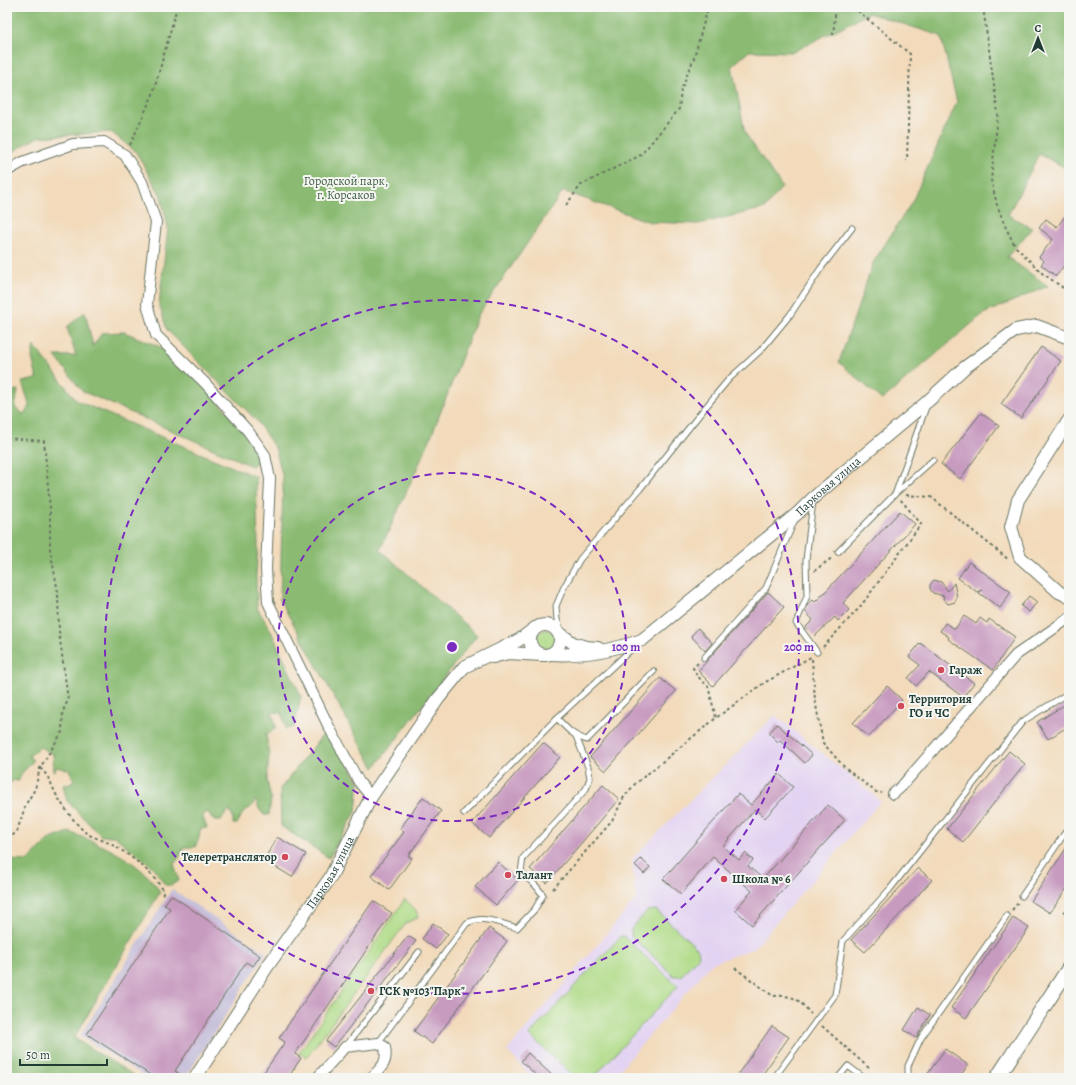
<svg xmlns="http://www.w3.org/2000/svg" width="1076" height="1085" font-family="Alegreya,serif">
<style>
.built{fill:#e3d3f2}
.industrial{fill:#c6c0da}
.green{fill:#afdb86;stroke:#678c5d}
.forest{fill:#8bbb73;stroke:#557c54}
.building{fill:#c79ac0}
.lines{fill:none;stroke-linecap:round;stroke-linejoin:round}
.service-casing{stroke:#697463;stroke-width:7}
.minor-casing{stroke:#697463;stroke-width:12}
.tertiary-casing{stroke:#697463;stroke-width:14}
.secondary-casing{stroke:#697463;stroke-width:16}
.path{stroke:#697463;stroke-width:2;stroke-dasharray:3 3;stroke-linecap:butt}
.service{stroke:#fff;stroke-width:5}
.minor{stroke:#fff;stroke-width:10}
.tertiary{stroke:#fff;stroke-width:12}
.secondary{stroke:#fff;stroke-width:14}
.ring{fill:none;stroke:#7b2cbf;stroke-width:2;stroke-dasharray:7 5}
.poi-dot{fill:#d1495b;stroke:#f6f6f2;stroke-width:1.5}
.labels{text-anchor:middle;stroke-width:4;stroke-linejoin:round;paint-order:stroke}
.park-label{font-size:12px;fill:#3c5d44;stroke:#f6f6f2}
.street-label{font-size:12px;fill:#1f3d34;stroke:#f6f6f2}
.poi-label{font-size:12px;font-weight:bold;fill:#1f3d34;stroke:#f6f6f2;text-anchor:start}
.centre{fill:#7b2cbf;stroke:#f6f6f2;stroke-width:2}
.ring-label{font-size:12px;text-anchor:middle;font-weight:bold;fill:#7b2cbf;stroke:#f6f6f2;stroke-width:4;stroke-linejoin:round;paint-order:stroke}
</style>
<rect width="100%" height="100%" fill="#f6f6f2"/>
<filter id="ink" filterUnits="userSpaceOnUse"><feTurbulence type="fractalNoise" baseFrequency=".025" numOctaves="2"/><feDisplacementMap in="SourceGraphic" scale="8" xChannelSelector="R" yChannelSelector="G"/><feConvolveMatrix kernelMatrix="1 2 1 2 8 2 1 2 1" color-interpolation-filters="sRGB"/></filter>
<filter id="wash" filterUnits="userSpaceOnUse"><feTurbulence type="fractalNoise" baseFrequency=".012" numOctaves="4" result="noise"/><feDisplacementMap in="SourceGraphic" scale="16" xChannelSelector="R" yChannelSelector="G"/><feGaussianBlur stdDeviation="0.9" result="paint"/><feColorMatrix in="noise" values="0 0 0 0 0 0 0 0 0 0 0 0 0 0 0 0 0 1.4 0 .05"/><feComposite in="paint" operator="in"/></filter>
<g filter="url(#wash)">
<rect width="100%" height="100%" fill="#f2daba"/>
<path class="built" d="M775,715L881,801L754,948L711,964L613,1078H533L507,1051L636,899L632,859Z"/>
<path class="industrial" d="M172,889L266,953L185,1078H147L80,1036Z"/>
<g class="green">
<circle cx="546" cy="639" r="9"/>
<path d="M405,899L416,910L418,917L406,923L307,1057L299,1053Z"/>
<path d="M656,910L698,949L699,956L681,976H674L631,936V929L647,911Z"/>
<path d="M622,935L678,986L593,1078H576L529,1035Z"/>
</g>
<g class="forest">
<path d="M7,7H1069V162L1064,167L1039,154L1008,215L1032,228L1007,257L1048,286L983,314L882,400L839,362L873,263L912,202L957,102L941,36L869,13L793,52L749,51L732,66L745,133L782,187L765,208L698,224L650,222L563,191L478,315L429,442L380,550L477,635L374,768L280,600L283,479L276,450L257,421L167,330L159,304L168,228L161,196L136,152L111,132L38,137L7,155Z"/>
<path d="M85,312L93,346L102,333L124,332L177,354L265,455L252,466L82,391L55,356H76L67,327Z"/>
<path d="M34,346L77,401L256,477L258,545L256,576L257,608L270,629L301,696L294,727L286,729L282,713L272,712L276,727L269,734L266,733L269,755L267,780L271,799L269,815H264L259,809L256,800L250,808L244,811L237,824H233V817L229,810L221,820H213L208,812L202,815L207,828L200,829L199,838L195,847H184L179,858L174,864L179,881L171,885H165L155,870L146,861L114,836H101L67,801L63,785L71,784L74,779L69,770L57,767L54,772L53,754L40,747L29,756L33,761L21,774L19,781L13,780L7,787V398L12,391L18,390L15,408L24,414L30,406L22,382L37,379L32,357Z"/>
<path d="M329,727L359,782L356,812L329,858L281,826L280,789Z"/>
<path d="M69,832C101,844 142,861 160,892L74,1038L138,1078H7V860L28,861L48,840Z"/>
</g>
<g id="blocks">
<g class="building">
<path d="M1069,211V259L1056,276L1041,265L1044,261L1039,257L1053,239L1039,228L1046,219L1057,227Z"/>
<path d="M1041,347L1061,361L1021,418L1001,404Z"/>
<path d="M981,413L999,426L960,479L941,464Z"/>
<path d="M900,511L915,524L843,603L849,610L838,621L835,617L815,636L806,627L813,620L805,611L808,604L813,600L815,602L828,589Z"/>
<path d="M969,562L1011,592L1000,608L979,593L982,590L977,592L958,578Z"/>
<path d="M934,580L941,582L948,591L954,583L957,597L955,602L948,604L943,599L944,596L933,593L930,589V585Z"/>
<path d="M768,592L784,607L713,686L698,671Z"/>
<path d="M1029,596L1037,602L1029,612L1021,606Z"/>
<path d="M964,616L976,624L980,618L987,623L989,619L1015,637L993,670L948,639L949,637L940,631L945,623L955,629Z"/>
<path d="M698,628L712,643L705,651L691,636Z"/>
<path d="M920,643L974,683L963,697L929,672L916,686L908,678L920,665L909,657Z"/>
<path d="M660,678L676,691L606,771L590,757Z"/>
<path d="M887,686L902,700L869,737L853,723Z"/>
<path d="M1069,702V726L1048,739L1037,722Z"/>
<path d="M777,724L812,755L805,763L780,740L778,742L769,733Z"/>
<path d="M543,743L560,757L489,838L472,823Z"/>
<path d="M1009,751L1025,764L963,842L947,829Z"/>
<path d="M779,774L793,787L765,818L755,809L723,846L739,860L745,853L753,860L748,866L763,879L828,805L845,820L752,925L735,910L752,891L713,857L681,894L663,879L738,794L751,805Z"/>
<path d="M603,785L619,799L547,883L530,869Z"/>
<path d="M423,797L441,811L408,856L412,858L389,890L371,876L404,832L400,829Z"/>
<path d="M277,837L306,854L292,877L264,860Z"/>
<path d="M1069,844V885L1050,913L1031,901Z"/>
<path d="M641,859L650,867L644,874L635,865Z"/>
<path d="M498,862L518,880L496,905L475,887Z"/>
<path d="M918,868L932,880L865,952L851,940Z"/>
<path d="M171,895L260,956L253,966L246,962L175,1071L186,1078H155L87,1034L170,908L164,905Z"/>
<path d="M373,901L392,913L295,1054L301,1058L288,1078H260L285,1042L279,1038Z"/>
<path d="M1013,918L1029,928L966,1018L951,1008Z"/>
<path d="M433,923L448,934L436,949L422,939Z"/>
<path d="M489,928L507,941L432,1044L414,1031Z"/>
<path d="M408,936L416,941L334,1047L326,1041Z"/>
<path d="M918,1007L930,1015L916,1038L904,1030Z"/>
<path d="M772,1026L789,1037L760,1078H735Z"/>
<path d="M945,1049L968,1065L959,1078H925Z"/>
<path d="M528,1053L555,1078H539L521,1061Z"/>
</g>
</g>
</g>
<g filter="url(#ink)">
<use href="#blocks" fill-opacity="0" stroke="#697463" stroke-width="1"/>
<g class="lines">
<defs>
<g id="service">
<path d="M896,492L926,407"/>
<path d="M813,501L806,560L807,596L796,623L817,652"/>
<path d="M838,552L895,494L933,460"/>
<path d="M562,633L557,620L556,606L564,587L580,559L640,489L704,409L729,379L761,350L790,315L821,268L852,228"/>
<path d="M704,658L766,588L795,519"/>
<path d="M557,718C567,729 572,735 587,740L654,671"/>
<path d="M464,813L557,718L636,645"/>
<path d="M1022,896L1069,827"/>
<path d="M378,1043L467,923C484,915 500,923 517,928L535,909L543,895L536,886L521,872L523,858L586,789L590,778L588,767L576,736"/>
<path d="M346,1046L419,952"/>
<path d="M774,1078L835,995L843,941L890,889L1023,721L1069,693"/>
<path d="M838,1078L848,1066L864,1078"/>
<path d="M908,1078V1066L921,1038L1007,916"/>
</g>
<g id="minor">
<path d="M7,171L23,162L73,144L104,142L125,155L142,182L156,222L147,304L156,335L205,383L248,431L265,455L270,479L266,569L268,602L329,727L359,782L371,797"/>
<path d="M893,794L901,787L1016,655L1069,618"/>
<path d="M317,1078L345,1047L378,1043L385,1047C388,1063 382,1067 371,1078"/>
</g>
<g id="tertiary">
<path d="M1069,420L1018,500L1011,527L1020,557L1059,592L1069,597"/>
<circle cx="545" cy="640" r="15"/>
<path d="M558,632L573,643L586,647L598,648"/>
<path id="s1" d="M551,654C582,656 613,650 642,640L798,513L813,498L928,401L964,368L1016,330L1037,326L1069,338"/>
<path d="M493,657L508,653L542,655"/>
<path id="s2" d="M195,1078L267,967L330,878L371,797L438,699L464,667L519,640L535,628"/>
</g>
<path id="secondary" d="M997,1078L1069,968"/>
</defs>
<use href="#service" class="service-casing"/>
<use href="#minor" class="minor-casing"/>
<use href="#tertiary" class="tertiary-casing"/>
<use href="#secondary" class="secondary-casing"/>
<g class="path">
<path d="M853,7L910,54L907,161"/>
<path d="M983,7L998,114L991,180L997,205L1006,228L1015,246L1042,273L1069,292"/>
<path d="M833,35L836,7"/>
<path d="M130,145L153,94L177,7"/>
<path d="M566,205L581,185L641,155L679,109L681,90L694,58L708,7"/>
<path d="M7,438L44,441L50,508V549L58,592L59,632L68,700L63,711L62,732L40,768L35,789L26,804L17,831L7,841"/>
<path d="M906,495L931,497L1009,560"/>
<path d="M814,571L833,557"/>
<path d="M823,647L860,607L921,524L900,499"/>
<path d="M812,659L815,700L823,743L846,769L876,792L882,793"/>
<path d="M698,663L693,668L697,676L708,686L716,718"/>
<path d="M40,768C50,777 51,785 57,796C65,809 75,823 86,833C92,837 102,840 109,843C131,855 150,870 164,891L162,895"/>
<path d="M553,889L612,821L624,797L635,784L716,718L764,683L811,657"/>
<path d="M1012,910L1018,903"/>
<path d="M1063,911L1069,915"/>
<path d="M1065,956L1069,951"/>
<path d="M735,968L773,996C794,995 797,998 811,1014"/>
<path d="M822,1026L871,1070"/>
</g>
<use href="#service" class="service"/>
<use href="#minor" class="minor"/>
<use href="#tertiary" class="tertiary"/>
<use href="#secondary" class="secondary"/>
</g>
</g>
<g class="ring">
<circle cx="452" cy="647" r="174"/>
<circle cx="452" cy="647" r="347"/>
</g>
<g class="poi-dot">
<circle cx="941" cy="670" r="4"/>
<circle cx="901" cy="706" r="4"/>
<circle cx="285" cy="857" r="4"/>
<circle cx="508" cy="875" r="4"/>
<circle cx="724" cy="879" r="4"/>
<circle cx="371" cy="991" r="4"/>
</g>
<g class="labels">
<g class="park-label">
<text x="346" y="185">Городской парк,<tspan x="346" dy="14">г. Корсаков</tspan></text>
</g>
<g class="street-label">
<text dy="4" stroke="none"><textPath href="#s1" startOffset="334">Парковая улица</textPath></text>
<text dy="4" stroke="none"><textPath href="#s2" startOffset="246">Парковая улица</textPath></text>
</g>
<g class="poi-label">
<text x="949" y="674">Гараж</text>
<text x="909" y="703">Территория<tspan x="909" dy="14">ГО и ЧС</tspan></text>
<text x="277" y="861" text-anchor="end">Телеретранслятор</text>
<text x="516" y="879">Талант</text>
<text x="732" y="883">Школа № 6</text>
<text x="379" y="995">ГСК №103"Парк"</text>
</g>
</g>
<circle cx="452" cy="647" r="6" class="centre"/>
<g class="ring-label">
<text x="626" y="651">100 m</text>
<text x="799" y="651">200 m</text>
</g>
<rect width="1076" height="1085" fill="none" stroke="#f6f6f2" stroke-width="24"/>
<g transform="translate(1038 38)" stroke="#f6f6f2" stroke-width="3" paint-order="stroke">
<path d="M0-3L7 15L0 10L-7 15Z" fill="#1f3d34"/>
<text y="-6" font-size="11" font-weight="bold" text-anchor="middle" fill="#1f3d34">С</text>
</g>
<path d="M20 1059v6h87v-6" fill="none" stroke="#1f3d34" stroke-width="2"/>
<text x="26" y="1059" font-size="12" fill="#1f3d34" stroke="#f6f6f2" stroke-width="3" paint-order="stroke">50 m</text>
</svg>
